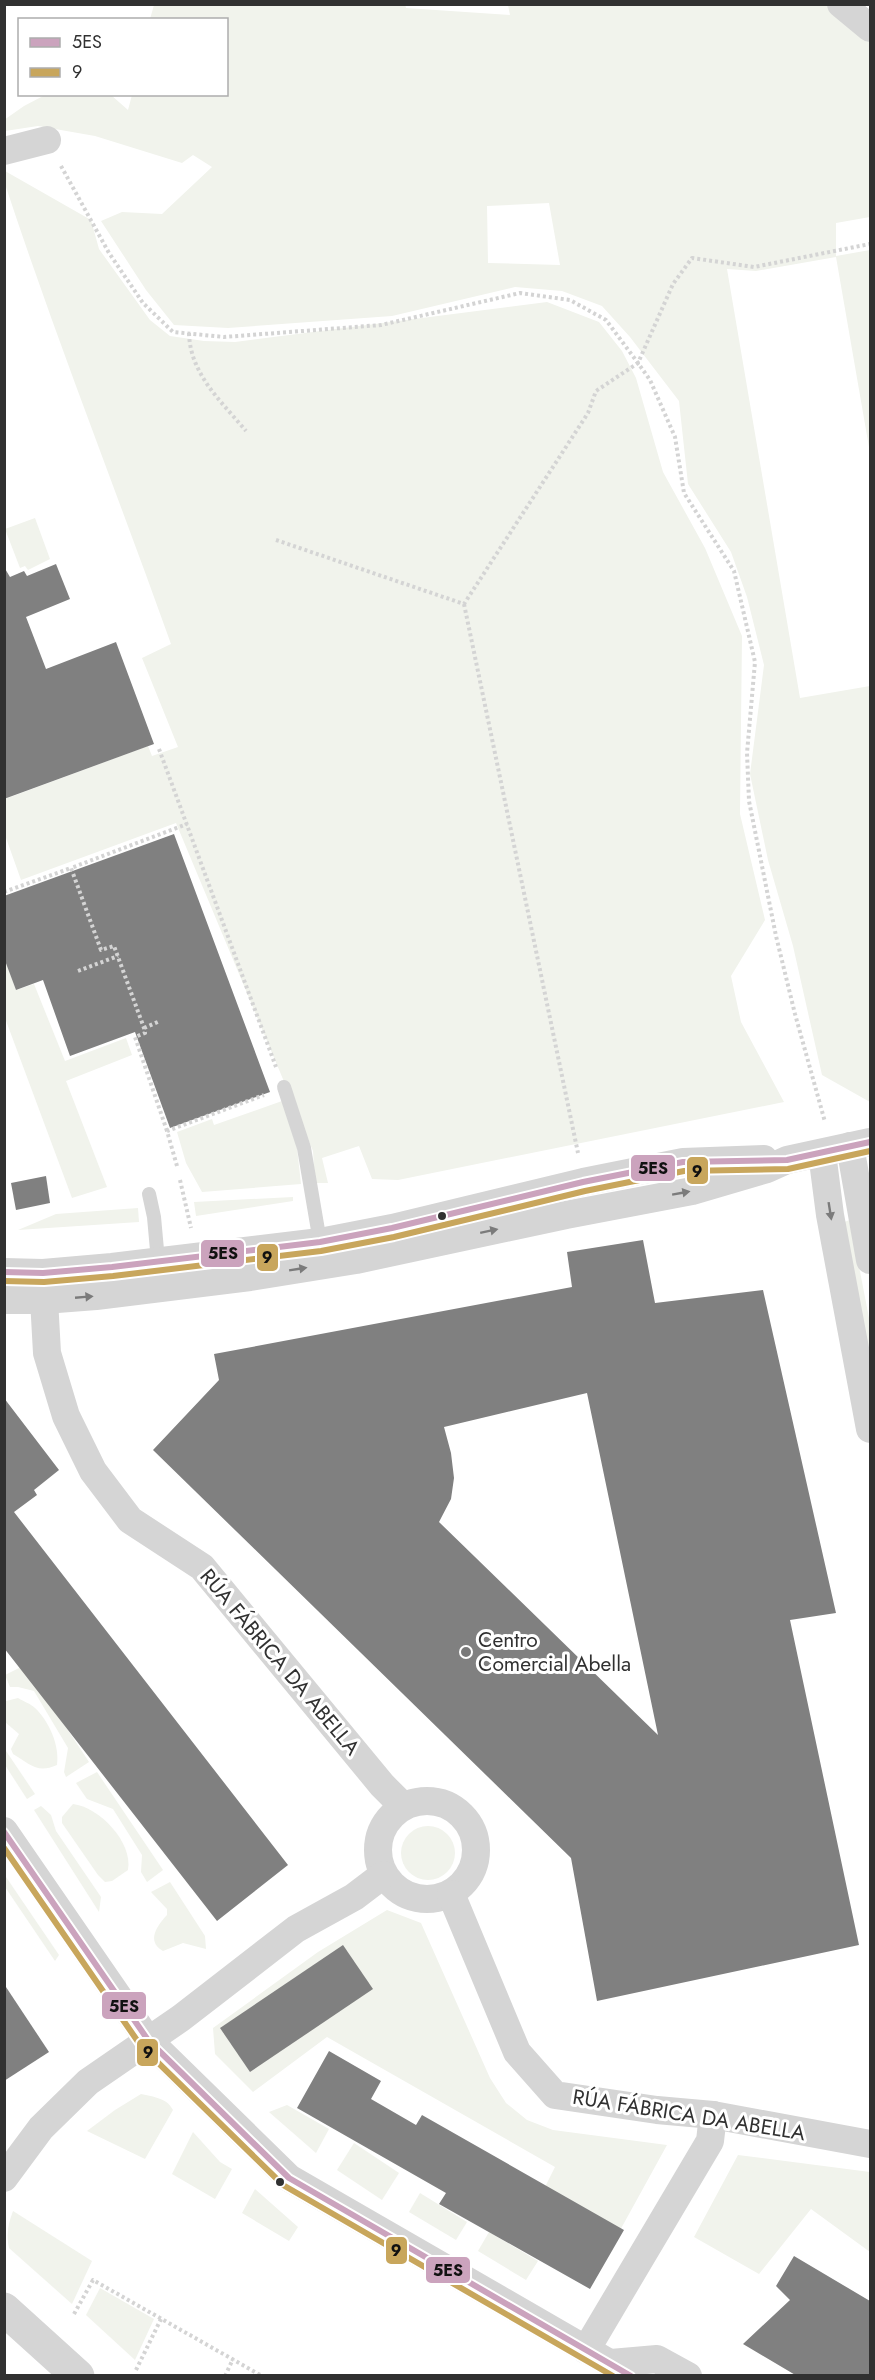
<svg xmlns="http://www.w3.org/2000/svg" width="875" height="2380" font-family="Jost,sans-serif">
<style>
.green{fill:#f1f3ec;fill-rule:evenodd}
.building{fill:#808080;fill-rule:evenodd}
.lines{fill:none;stroke-linecap:round;stroke-linejoin:round}
.path{stroke:#d4d4d4;stroke-width:4;stroke-dasharray:3 3;stroke-linecap:butt}
.service{stroke:#d5d5d5;stroke-width:14}
.minor{stroke:#d5d5d5;stroke-width:28}
.tertiary{stroke:#d5d5d5;stroke-width:33}
.bus-1-casing{stroke:#fff;stroke-width:10}
.bus-2-casing{stroke:#fff;stroke-width:10}
.bus-1{stroke:#cba3bd;stroke-width:6}
.bus-2{stroke:#c8a65c;stroke-width:6}
.oneway{fill:#7b7b7b}
.bus-dot{fill:#313131;stroke:#fff;stroke-width:2}
.poi-dot{fill:#797979;stroke:#fff;stroke-width:2}
.labels{text-anchor:middle;stroke-width:6;stroke-linejoin:round;paint-order:stroke}
.poi-label{font-size:21px;fill:#313131;stroke:#fff;text-anchor:start}
.street-label{font-size:21px;fill:#313131;stroke:#fff}
.line-badge{stroke:#fff;stroke-width:2}
.pale-badge-label{font-size:16px;text-anchor:middle;font-weight:bold;fill:#111}
</style>
<rect width="100%" height="100%" fill="#fff"/>
<g class="green">
<path d="M405,4L406,8L510,15L508,5L834,4L870,34V217L836,223V256L870,250V453L836,257L756,271L727,269L800,698L870,686V1102L822,1075L793,946L768,860L750,774L764,665L747,597L731,552L688,484L679,401L630,337L602,306L562,291L515,287L392,316L228,328L174,325L146,290L101,221L122,212L162,214L212,167L193,155L182,163L95,136L38,126L5,131L4,120L24,106L45,95H111L128,110L132,95L226,94V20L150,19L154,5ZM549,203L560,265L488,263L487,206Z"/>
<path d="M5,171L91,220L99,249L150,320L170,336L204,341L235,342L547,302L599,322L622,351L636,378L663,472L705,548L742,636L740,814L765,920L731,976L741,1022L784,1102L398,1180L372,1179L359,1146L322,1158L328,1183H315L313,1151L176,823L21,880L5,835V799L148,746L152,756L178,747L142,658L171,644C116,490 56,339 5,184Z"/>
<path d="M35,518L50,559L28,570L25,566L20,568L5,529Z"/>
<path d="M4,958L16,990L34,984L65,1061L126,1038L132,1055L66,1081L107,1187L72,1198L5,1018Z"/>
<path d="M282,1101L297,1148L301,1184L202,1192L186,1163L177,1132L212,1119L214,1125Z"/>
<path d="M293,1197V1201L196,1216L194,1202Z"/>
<path d="M138,1208L139,1222L18,1230L56,1214Z"/>
<path d="M850,1220L870,1323V1365L841,1223Z"/>
<path d="M25,1665L89,1762L66,1777L64,1772L68,1748L34,1691L18,1687H10L5,1675Z"/>
<path d="M18,1698C23,1701 31,1704 35,1708C49,1721 60,1746 57,1765C37,1774 30,1764 13,1754L11,1749L19,1734L5,1722V1700L6,1701Z"/>
<path d="M4,1748L35,1794L27,1799L5,1765Z"/>
<path d="M97,1772L163,1870L147,1882L141,1872L142,1855L113,1809L87,1799L76,1783Z"/>
<path d="M73,1804C99,1807 133,1842 128,1870L112,1881L105,1882L98,1875L62,1823V1817Z"/>
<path d="M41,1806L51,1815L56,1831L101,1897L99,1912L34,1810Z"/>
<circle cx="428" cy="1853" r="27"/>
<path d="M4,1874L59,1955L55,1961L5,1887Z"/>
<path d="M170,1882L205,1936L206,1949L183,1943L163,1951C146,1941 157,1926 167,1915V1909L151,1892Z"/>
<path d="M387,1910L421,1923L490,2078L506,2103L527,2120L553,2130L667,2145L618,2234L543,2191L555,2167L327,2037L253,2092L215,2054L213,2028L318,1952Z"/>
<path d="M141,2094C154,2097 167,2098 173,2110L145,2159L87,2131L115,2110Z"/>
<path d="M287,2105L329,2129L316,2153L269,2112Z"/>
<path d="M193,2132L220,2162L232,2169L215,2199L172,2174Z"/>
<path d="M354,2143L399,2173L382,2200L337,2170Z"/>
<path d="M738,2155L870,2172V2252L811,2209L759,2274L694,2237Z"/>
<path d="M255,2189L298,2227L289,2241L242,2213Z"/>
<path d="M420,2193L467,2222L456,2240L409,2212Z"/>
<path d="M13,2211L92,2261L72,2304L9,2248C6,2234 8,2224 13,2211Z"/>
<path d="M489,2232L538,2261L526,2280L478,2251Z"/>
<path d="M100,2288L154,2319L135,2360L86,2315Z"/>
</g>
<g class="building">
<path d="M56,564L70,599L26,617L46,669L116,642L154,744L4,799V567L10,577L24,571L27,576Z"/>
<path d="M174,834L270,1092L170,1128L135,1032L70,1056L43,980L16,990L4,958V896Z"/>
<path d="M46,1176L50,1203L16,1210L11,1183Z"/>
<path d="M643,1240L655,1303L763,1290L836,1613L790,1620L859,1945L597,2001L571,1858L153,1450L219,1380L214,1354L572,1287L567,1252ZM587,1393L658,1735L439,1522L451,1499L454,1478L451,1453L444,1427Z"/>
<path d="M4,1398L59,1470L34,1490L37,1495L14,1512L288,1865L217,1921L4,1648Z"/>
<path d="M343,1945L373,1989L250,2072L220,2028Z"/>
<path d="M4,1984L49,2052L4,2081Z"/>
<path d="M329,2051L381,2081L371,2099L416,2125L422,2115L624,2230L590,2289L439,2204L446,2193L297,2108Z"/>
<path d="M794,2256L870,2301V2376H797L743,2344L790,2300L776,2286Z"/>
</g>
<g class="lines">
<g class="path">
<path d="M61,166L109,253L143,303L173,332L224,337L381,325L520,293L570,300L606,320L638,363L673,284L692,258L754,267L870,244"/>
<path d="M189,333C190,374 221,401 246,431"/>
<path d="M276,540L464,604L588,413L596,391L638,363L650,380L675,437L684,493L734,571L755,662L747,753L749,801L776,936L795,1014L825,1122"/>
<path d="M464,604L578,1153"/>
<path d="M159,749L276,1067"/>
<path d="M4,892L71,868"/>
<path d="M78,971L118,956"/>
<path d="M144,1028L160,1021"/>
<path d="M167,1131L135,1037L145,1033L144,1028L114,946L101,950L71,868L187,824"/>
<path d="M177,1166L167,1131L264,1095"/>
<path d="M180,1180L191,1228"/>
<path d="M74,2314L93,2280L262,2376"/>
<path d="M136,2370L161,2319"/>
<path d="M225,2376L233,2359"/>
</g>
<g class="service">
<path d="M284,1087L304,1148L320,1242"/>
<path d="M149,1194L154,1217L158,1261"/>
</g>
<g class="minor">
<path d="M841,4L870,28"/>
<path d="M4,151L47,140"/>
<path d="M850,1146L870,1260"/>
<path d="M822,1153L830,1215L870,1429"/>
<path d="M4,1272L43,1273L112,1267L320,1242L392,1228L583,1182L683,1162L764,1159"/>
<path d="M43,1281L47,1353L66,1416L93,1471L130,1520L202,1567L382,1785L403,1806"/>
<path d="M4,1300H44L96,1296L250,1277L356,1260L566,1215L692,1191L767,1169L787,1160L870,1142"/>
<circle cx="427" cy="1850" r="49"/>
<path d="M4,1831L148,2040L289,2178L632,2376"/>
<path d="M451,1894L517,2052L555,2095L657,2110L713,2115L870,2144"/>
<path d="M4,2178L41,2128L88,2082L181,2018L296,1929L354,1897L383,1875"/>
<path d="M586,2350L710,2141L713,2115"/>
<path d="M611,2363L657,2359L688,2376"/>
</g>
<path class="tertiary" d="M4,2309L78,2376"/>
<defs>
<g id="bus-1">
<path d="M4,1272L43,1273L112,1267L320,1242L392,1228L583,1182L683,1162L787,1160L870,1142"/>
<path d="M4,1832L148,2040L289,2178L631,2376"/>
</g>
<g id="bus-2">
<path d="M4,1281L44,1282L113,1276L321,1251L394,1237L585,1191L684,1171L788,1169L870,1151"/>
<path d="M4,1848L141,2046L283,2185L613,2376"/>
</g>
</defs>
<use href="#bus-1" class="bus-1-casing"/>
<use href="#bus-2" class="bus-2-casing"/>
<use href="#bus-1" class="bus-1"/>
<use href="#bus-2" class="bus-2"/>
</g>
<defs><path id="oneway-solid" d="M-6-.8H1V-3.2L6.5 0L1 3.2V.8H-6Z" transform="scale(1.5)"/></defs>
<g class="oneway">
<use href="#oneway-solid" transform="translate(681 1193) rotate(-10)"/>
<use href="#oneway-solid" transform="translate(830 1211) rotate(81)"/>
<use href="#oneway-solid" transform="translate(489 1231) rotate(-12)"/>
<use href="#oneway-solid" transform="translate(298 1269) rotate(-9)"/>
<use href="#oneway-solid" transform="translate(84 1297) rotate(-5)"/>
</g>
<g class="bus-dot">
<circle cx="442" cy="1216" r="5"/>
<circle cx="280" cy="2182" r="5"/>
</g>
<circle class="poi-dot" cx="466" cy="1652" r="6"/>
<g class="labels">
<g class="poi-label">
<text x="478" y="1647">Centro<tspan x="478" dy="24">Comercial Abella</tspan></text>
</g>
<g class="street-label">
<text transform="translate(280 1662) rotate(50)" y="7">RÚA FÁBRICA DA ABELLA</text>
<text transform="translate(689 2115) rotate(9)" y="7">RÚA FÁBRICA DA ABELLA</text>
</g>
</g>
<g class="line-badge">
<rect x="630" y="1154" width="46" height="28" rx="6" fill="#cba3bd"/>
<rect x="686" y="1156" width="23" height="29" rx="6" fill="#c8a65c"/>
<rect x="200" y="1239" width="45" height="29" rx="6" fill="#cba3bd"/>
<rect x="256" y="1243" width="23" height="29" rx="6" fill="#c8a65c"/>
<rect x="101" y="1991" width="46" height="29" rx="6" fill="#cba3bd"/>
<rect x="136" y="2038" width="23" height="29" rx="6" fill="#c8a65c"/>
<rect x="385" y="2236" width="23" height="29" rx="6" fill="#c8a65c"/>
<rect x="425" y="2256" width="46" height="28" rx="6" fill="#cba3bd"/>
</g>
<g class="pale-badge-label">
<text x="653" y="1174">5ES</text>
<text x="697" y="1177">9</text>
<text x="223" y="1259">5ES</text>
<text x="267" y="1263">9</text>
<text x="124" y="2012">5ES</text>
<text x="148" y="2058">9</text>
<text x="396" y="2256">9</text>
<text x="448" y="2276">5ES</text>
</g>
<rect width="875" height="2380" fill="none" stroke="#313131" stroke-width="12"/>
<rect x="18" y="18" width="210" height="78" fill="#ffffff" stroke="#adadad" stroke-width="1.5"/>
<rect x="30" y="38" width="30" height="9" fill="#cba3bd" stroke="#adadad" stroke-width="1.5"/>
<text x="72" y="48" font-size="18" fill="#313131">5ES</text>
<rect x="30" y="68" width="30" height="9" fill="#c8a65c" stroke="#adadad" stroke-width="1.5"/>
<text x="72" y="78" font-size="18" fill="#313131">9</text>
</svg>
